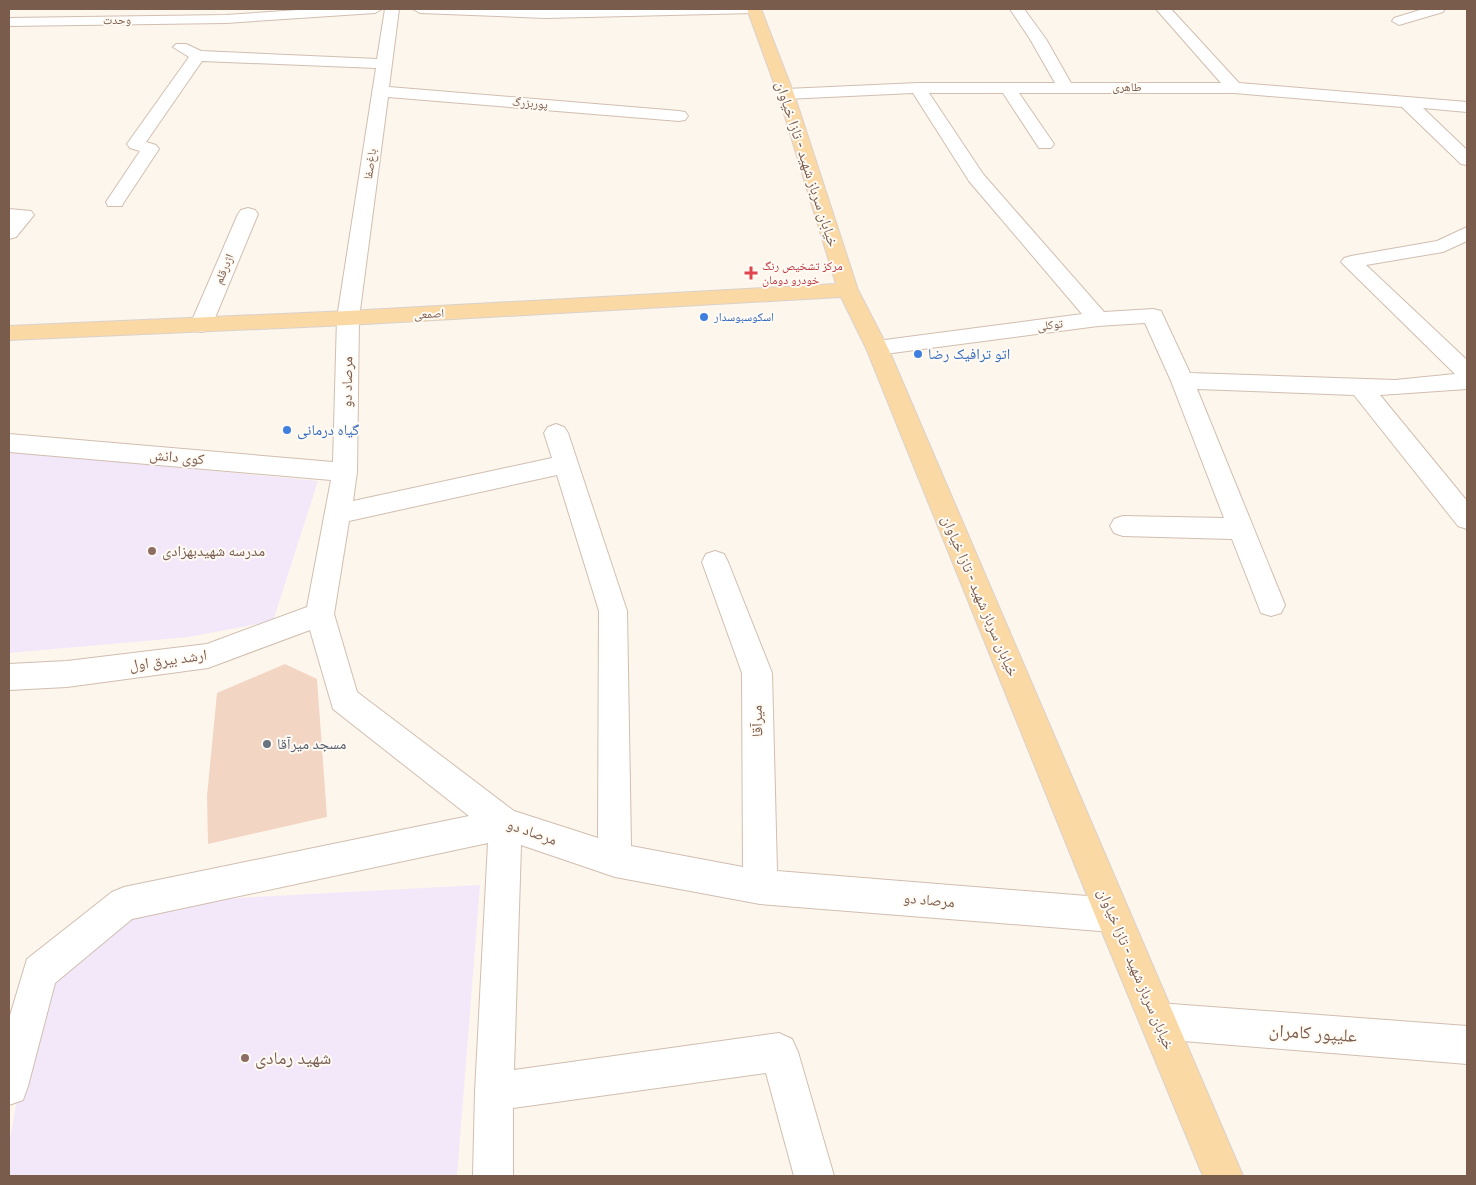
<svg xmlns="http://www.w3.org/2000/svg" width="1476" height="1185" font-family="'IBM Plex Sans','Noto Naskh Arabic',sans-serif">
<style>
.education{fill:#f3e8fa}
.building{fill:#f3d5c3}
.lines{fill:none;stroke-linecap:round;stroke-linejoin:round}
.minor-casing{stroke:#d1beb0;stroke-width:2}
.major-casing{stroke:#dad1cd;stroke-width:2}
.minor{fill:#fff;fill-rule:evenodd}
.major{fill:#fbd9a5;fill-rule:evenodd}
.health-dot{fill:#e0444e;stroke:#fffaf3;stroke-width:2}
.shop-dot{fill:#3f7fe0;stroke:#fffaf3;stroke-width:2}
.education-dot{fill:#8d6e63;stroke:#fffaf3;stroke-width:2}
.worship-dot{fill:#6b7280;stroke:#fffaf3;stroke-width:2}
.labels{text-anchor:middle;stroke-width:4;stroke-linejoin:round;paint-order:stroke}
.far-street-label{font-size:12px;fill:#7a5c4d;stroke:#fffaf3}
.far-health-label{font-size:12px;fill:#be3a42;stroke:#fffaf3;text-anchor:start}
.far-shop-label{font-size:12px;fill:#366cbe;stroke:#fffaf3;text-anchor:start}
.street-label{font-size:15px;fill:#7a5c4d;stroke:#fffaf3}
.shop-label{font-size:15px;fill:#366cbe;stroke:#fffaf3;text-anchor:start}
.education-label{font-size:15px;fill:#785e54;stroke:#fffaf3;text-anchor:start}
.worship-label{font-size:15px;fill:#5b616d;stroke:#fffaf3;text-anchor:start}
.near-street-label{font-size:18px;fill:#7a5c4d;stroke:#fffaf3}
.near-education-label{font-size:18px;fill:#785e54;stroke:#fffaf3;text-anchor:start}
</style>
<rect width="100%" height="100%" fill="#fdf6ec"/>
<g class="education">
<path d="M9,451L318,481L273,621L189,637L9,653Z"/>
<path d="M480,885L457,1176H9V1145L40,972L124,904Z"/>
</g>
<path class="building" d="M285,664L317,679L327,817L208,844L207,796L217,693Z"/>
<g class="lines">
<defs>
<g id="minor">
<path d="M313,9H382L375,13L226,23L9,26V18L226,15Z"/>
<path d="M385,9H399L389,87L679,111L685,112L688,116L685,120L679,121L388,97L359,318L357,472L353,501L552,458L544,433L548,427L556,424L564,427L568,433L627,611L631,846L743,867L742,673L702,562L706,554L715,551L724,554L728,562L772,673L777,871L1112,898L1124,903L1129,915L1124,927L1112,932L760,904L615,877L521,845L514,1070L779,1033L792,1039L798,1052L834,1176H794L766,1073L513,1108V1176H473L475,1092L488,843L132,919L55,983L28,1086L23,1100L9,1105V1019L27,959L112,892L124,887L469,816L333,709L310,630L208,668L67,687L9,690V664L67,661L207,644L307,607L331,480L9,452V434L333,462L337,318L376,68L202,61L146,142L156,145L159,149L124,202L122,206H108L106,202L140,151L130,148L127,144L189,57L173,47L176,44H186L201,51L377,59ZM557,475L599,611L598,838L514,811L357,692L334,614L349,521Z"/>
<path d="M413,9H761L754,13L545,18L420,13Z"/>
<path d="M1010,9H1024L1046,39L1071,83H1221L1156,9H1171L1239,83L1467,102V112L1423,108L1467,150V165L1461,164L1402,107L1234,93H1019L1054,144L1051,148H1039L1003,93H929L983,174L1104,312L1153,309L1161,311L1190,373L1395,380L1455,374L1341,262L1344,258L1351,256L1437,241L1467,227V241L1443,252L1366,265L1467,360V389L1380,395L1467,501V529L1458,526L1354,395L1197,389L1285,605L1281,613L1271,616L1261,613L1232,539L1123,536L1114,533L1110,526L1114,519L1123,516L1224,518L1171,381L1145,323L1098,326L877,355L869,353L866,348L869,343L877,341L1082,314L969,181L913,93L786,99L780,98L778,94L780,90L786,89L918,83H1055L1030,39Z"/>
<path d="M1423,9H1445L1443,12L1399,25L1392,21L1394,18Z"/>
<path d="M248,208L255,210L258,214L212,325L209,330L201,332L193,330L190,325L238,214L241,210Z"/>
<path d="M9,209L31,211L34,215L16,237L9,239Z"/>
<path d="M1158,1003L1467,1026V1064L1158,1039L1145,1034L1140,1021L1145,1008Z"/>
</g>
<path id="major" d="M747,9H761L794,94L858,290L888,348L1243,1176H1203L1095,915L866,348L841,297L348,325L9,340V326L348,311L836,284L778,94Z"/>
</defs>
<use href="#minor" class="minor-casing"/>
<use href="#major" class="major-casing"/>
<use href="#minor" class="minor"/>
<use href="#major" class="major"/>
</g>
<path class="health-dot" d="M748.5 265.5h5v5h5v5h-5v5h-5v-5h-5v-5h5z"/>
<g class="shop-dot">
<circle cx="704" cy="317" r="5"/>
<circle cx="918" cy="354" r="5"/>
<circle cx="287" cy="430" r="5"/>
</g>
<g class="education-dot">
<circle cx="152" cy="551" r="5"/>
<circle cx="245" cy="1058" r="5"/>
</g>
<circle class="worship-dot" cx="267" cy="744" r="5"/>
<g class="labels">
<g class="far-street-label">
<text transform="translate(117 20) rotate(-1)" y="4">وحدت</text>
<text x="1127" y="91">طاهری</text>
<text transform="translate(530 103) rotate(5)" y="4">پوربزرگ</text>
<text transform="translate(370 164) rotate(-82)" y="4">باغ‌صفا</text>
<text transform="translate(224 269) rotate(-67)" y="4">اژدرقلم</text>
<text transform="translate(429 314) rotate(-3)" y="4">اصمعی</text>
<text transform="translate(1050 325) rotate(-8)" y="4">توکلی</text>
</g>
<g class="far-health-label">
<text x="762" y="270">مرکز تشخیص رنگ<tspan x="762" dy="14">خودرو دومان</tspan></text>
</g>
<g class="far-shop-label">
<text x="714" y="321">اسکوسبوسدار</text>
</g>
<g class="street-label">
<text transform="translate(807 164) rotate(72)" y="5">خیابان سرباز شهید - تازا خیاوان</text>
<text transform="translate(347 382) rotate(-89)" y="5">مرصاد دو</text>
<text transform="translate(177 457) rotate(5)" y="5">کوی دانش</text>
<text transform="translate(980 596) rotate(67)" y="5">خیابان سرباز شهید - تازا خیاوان</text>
<text transform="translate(168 660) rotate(-8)" y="5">ارشد بیرق اول</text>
<text transform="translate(757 721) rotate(-91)" y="5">میرآقا</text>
<text transform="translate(532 832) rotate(19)" y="5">مرصاد دو</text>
<text transform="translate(929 900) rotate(5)" y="5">مرصاد دو</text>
<text transform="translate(1136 969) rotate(67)" y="5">خیابان سرباز شهید - تازا خیاوان</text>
</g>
<g class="shop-label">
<text x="928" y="359">اتو ترافیک رضا</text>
<text x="297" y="435">گیاه درمانی</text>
</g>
<g class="education-label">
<text x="162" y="556">مدرسه شهیدبهزادی</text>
</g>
<g class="worship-label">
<text x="277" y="749">مسجد میرآقا</text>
</g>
<g class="near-street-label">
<text transform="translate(1313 1033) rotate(4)" y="6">علیپور کامران</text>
</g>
<g class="near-education-label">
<text x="255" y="1064">شهید رمادی</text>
</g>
</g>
<rect width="1476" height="1185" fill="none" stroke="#7a5c4d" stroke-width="20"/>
</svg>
